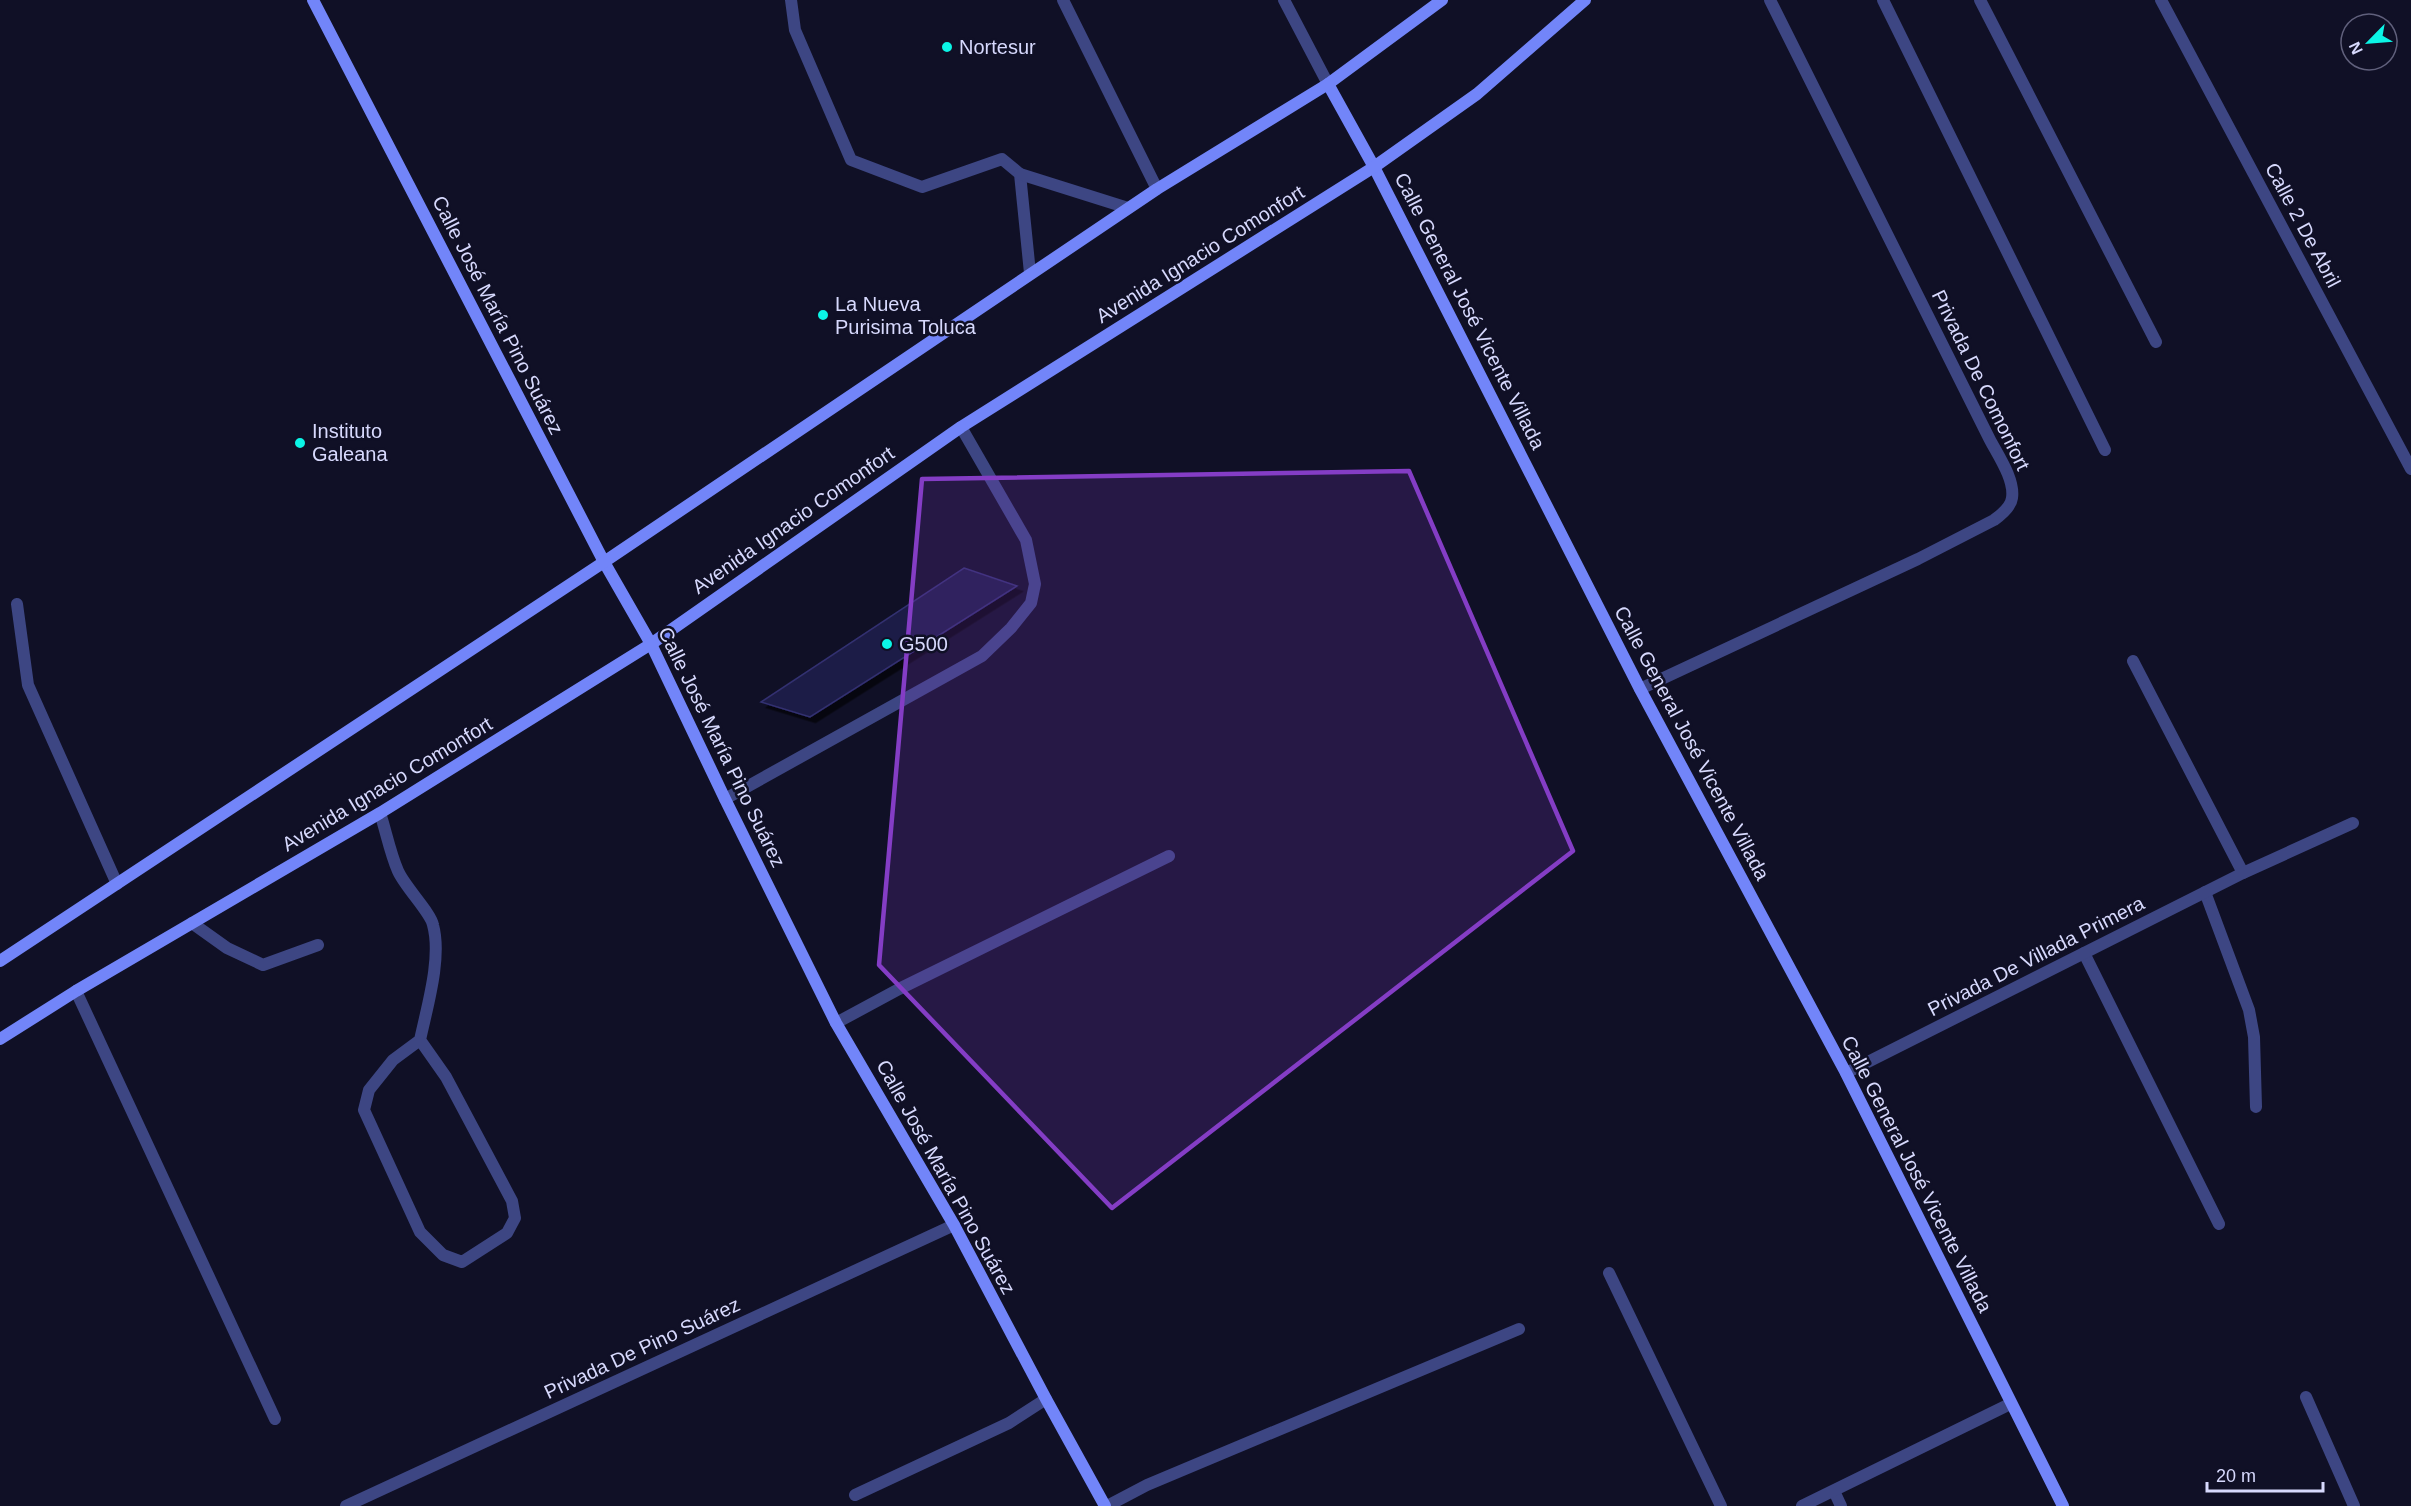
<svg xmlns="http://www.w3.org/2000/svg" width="2411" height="1506" font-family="Helvetica,sans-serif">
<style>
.building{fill:#1f1d46;stroke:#323071;stroke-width:1.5;filter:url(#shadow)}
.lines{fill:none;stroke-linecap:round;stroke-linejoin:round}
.lane{stroke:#3d4683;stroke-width:12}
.street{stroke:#3d4683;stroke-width:12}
.secondary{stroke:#7285f9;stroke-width:12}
.marked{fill:#843dc5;fill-opacity:0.2;stroke:#843dc5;stroke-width:4.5;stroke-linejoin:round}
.poi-dot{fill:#0bf5e6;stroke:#101026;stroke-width:2}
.labels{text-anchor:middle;stroke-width:5;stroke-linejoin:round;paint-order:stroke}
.poi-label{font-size:20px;fill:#d7d9fd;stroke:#101026;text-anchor:start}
.street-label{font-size:20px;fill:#d7d9fd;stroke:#101026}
</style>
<defs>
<filter id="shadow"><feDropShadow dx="5.5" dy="5.5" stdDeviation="0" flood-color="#0009"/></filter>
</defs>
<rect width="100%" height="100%" fill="#101026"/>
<path class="building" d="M964,568L1017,586L810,717L761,702Z"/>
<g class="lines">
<g class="lane">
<path d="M791,0L795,30L851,160L922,187L1002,159L1020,174L1030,273"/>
<path d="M1063,0L1157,189"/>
<path d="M1020,174L1128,208"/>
<path d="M17,604L28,685L117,884"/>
<path d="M1640,689L1918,559L1994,520C2001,515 2011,507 2012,498C2015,479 1997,454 1989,438L1770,0"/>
<path d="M725,799L982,656L1011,628L1031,603L1035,584L1026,540L961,427"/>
<path d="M380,813C386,831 390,853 398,871C405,887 431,913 433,925C442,958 427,1007 420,1040L393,1060L369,1090L364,1110L420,1232L443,1255L462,1262L507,1233L515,1218L512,1201L446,1077L420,1040"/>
<path d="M192,923L227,948L263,965L318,945"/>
<path d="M76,991L275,1419"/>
<path d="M2306,1397L2354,1506"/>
</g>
<g class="street">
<path d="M1284,0L1328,84"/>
<path d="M1883,0L2105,450"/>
<path d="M1980,0L2156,342"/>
<path d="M2161,0L2411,469"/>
<path d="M2133,661L2243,873"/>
<path d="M2205,892L2249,1010L2254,1037L2256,1107"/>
<path d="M2084,953L2219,1224"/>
<path d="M836,1023L899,989L1169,856"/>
<path d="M1846,1073L2243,873L2353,823"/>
<path d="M1609,1273L1721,1506"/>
<path d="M1834,1491L1841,1506"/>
<path d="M855,1495L1009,1423L1046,1399"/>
<path d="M346,1506L954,1225"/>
<path d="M1107,1506L1147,1485L1519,1329"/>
<path d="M1802,1506L2010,1404"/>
</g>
<g class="secondary">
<path d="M313,0L604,562L651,644L725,799L836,1023L954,1225L1046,1399L1105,1506"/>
<path d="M1328,84L1374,167L1640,689L1846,1073L2063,1506"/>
<path d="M0,961L604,562L1157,189L1328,84L1442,0"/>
<path d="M0,1039L76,991L380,813L651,644L961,427L1374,167L1477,94L1585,0"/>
</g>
</g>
<path class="marked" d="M1409,471L1573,851L1112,1208L879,965L922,479Z"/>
<g class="poi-dot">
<circle cx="947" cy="47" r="6"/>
<circle cx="823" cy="315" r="6"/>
<circle cx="300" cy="443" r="6"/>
<circle cx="887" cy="644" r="6"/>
</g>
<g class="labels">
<g class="poi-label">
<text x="959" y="54">Nortesur</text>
<text x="835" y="311">La Nueva<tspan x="835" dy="23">Purisima Toluca</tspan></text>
<text x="312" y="438">Instituto<tspan x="312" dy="23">Galeana</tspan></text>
<text x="899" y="651">G500</text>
</g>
<g class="street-label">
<text transform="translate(2303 225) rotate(62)" y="7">Calle 2 De Abril</text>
<text transform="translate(1200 254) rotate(-32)" y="7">Avenida Ignacio Comonfort</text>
<text transform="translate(1470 311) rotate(63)" y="7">Calle General José Vicente Villada</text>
<text transform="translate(498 315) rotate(63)" y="7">Calle José María Pino Suárez</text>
<text transform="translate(1981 380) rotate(64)" y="7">Privada De Comonfort</text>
<text transform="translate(793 520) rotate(-35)" y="7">Avenida Ignacio Comonfort</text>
<text transform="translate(1692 743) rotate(62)" y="7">Calle General José Vicente Villada</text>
<text transform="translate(722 747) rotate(64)" y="7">Calle José María Pino Suárez</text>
<text transform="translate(387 784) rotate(-31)" y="7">Avenida Ignacio Comonfort</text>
<text transform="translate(2036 956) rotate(-27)" y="7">Privada De Villada Primera</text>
<text transform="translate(1917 1174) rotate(63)" y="7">Calle General José Vicente Villada</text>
<text transform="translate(946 1177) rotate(61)" y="7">Calle José María Pino Suárez</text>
<text transform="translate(642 1348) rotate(-25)" y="7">Privada De Pino Suárez</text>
</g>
</g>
<g transform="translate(2369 42) rotate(245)"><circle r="28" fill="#101026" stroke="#60607c" stroke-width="1.5"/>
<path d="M0-4.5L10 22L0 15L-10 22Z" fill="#0bf5e6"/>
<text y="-9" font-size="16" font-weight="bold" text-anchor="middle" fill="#d7d9fd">N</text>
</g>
<path d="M2207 1482v9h116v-9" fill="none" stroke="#d7d9fd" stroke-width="3"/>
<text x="2216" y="1482" font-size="18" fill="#d7d9fd" stroke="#101026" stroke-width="4.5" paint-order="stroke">20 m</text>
</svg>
